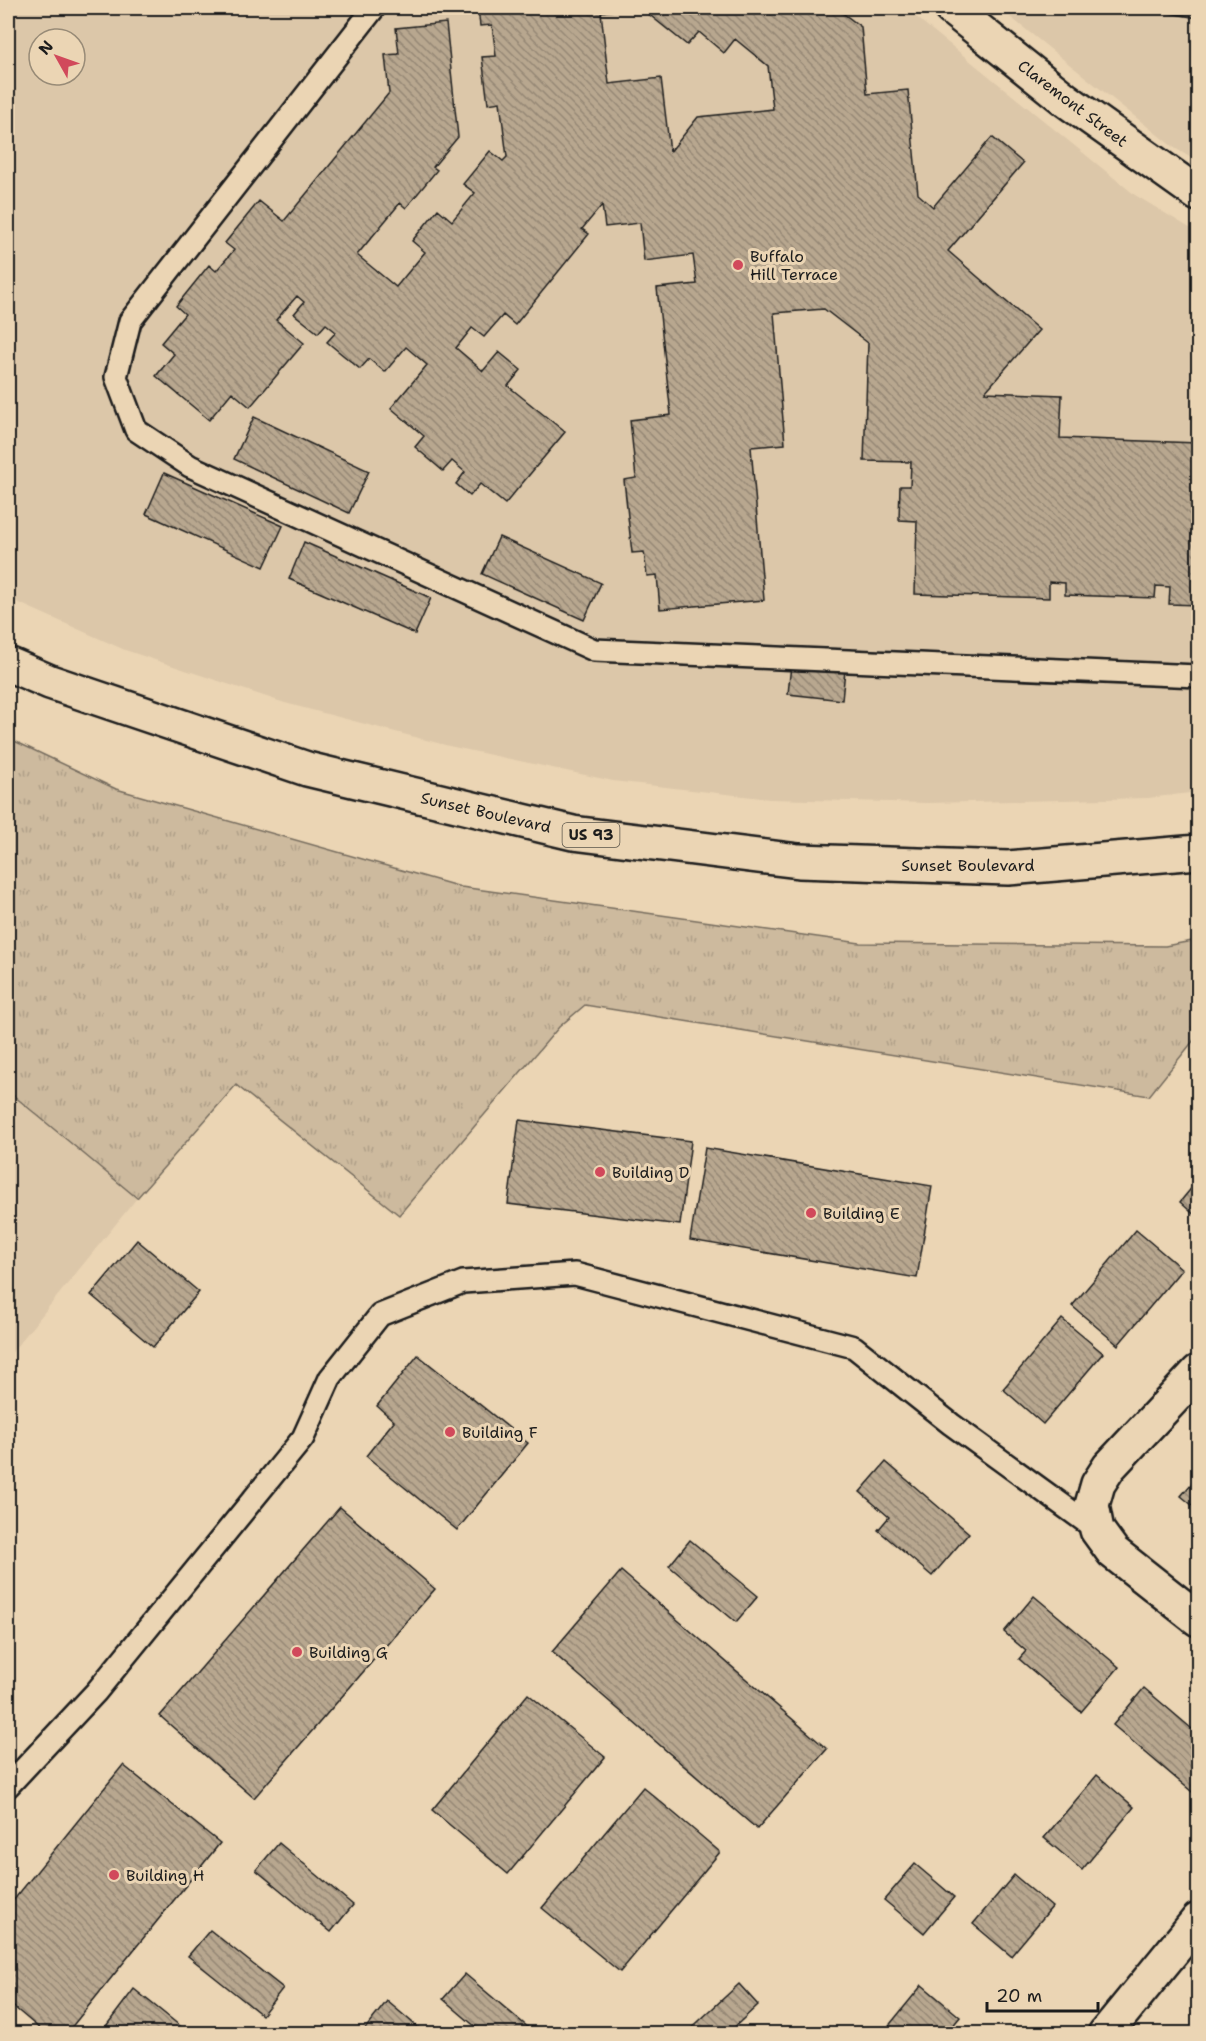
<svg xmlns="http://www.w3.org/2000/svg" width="1206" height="2041" font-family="'Shantell Sans',sans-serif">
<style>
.built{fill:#dcc7a9;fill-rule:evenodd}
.grass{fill:url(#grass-tufts);stroke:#746b5d;stroke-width:1.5}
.building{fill:url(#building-back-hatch);stroke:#1c1c1c;stroke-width:1.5}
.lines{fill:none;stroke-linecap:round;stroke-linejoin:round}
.lane-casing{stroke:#1c1c1c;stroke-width:26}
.street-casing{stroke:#1c1c1c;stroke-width:38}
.primary-casing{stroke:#1c1c1c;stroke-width:38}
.lane{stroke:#ebd5b4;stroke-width:21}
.street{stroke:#ebd5b4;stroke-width:33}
.primary{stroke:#ebd5b4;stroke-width:33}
.poi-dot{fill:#d1495b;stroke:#ebd5b4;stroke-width:2}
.labels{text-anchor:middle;stroke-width:6;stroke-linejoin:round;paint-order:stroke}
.shield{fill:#ebd5b4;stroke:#5a544a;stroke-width:1.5}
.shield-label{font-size:15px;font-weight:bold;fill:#1c1c1c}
.street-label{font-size:16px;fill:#1c1c1c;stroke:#ebd5b4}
.poi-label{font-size:16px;fill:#1c1c1c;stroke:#ebd5b4;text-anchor:start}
</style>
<defs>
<pattern id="grass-tufts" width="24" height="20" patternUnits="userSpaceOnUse" patternTransform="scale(1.5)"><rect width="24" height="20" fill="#cdba9e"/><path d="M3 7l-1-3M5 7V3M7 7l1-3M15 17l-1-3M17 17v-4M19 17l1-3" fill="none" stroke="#af9f88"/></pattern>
<pattern id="building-back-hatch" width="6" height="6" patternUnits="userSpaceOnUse" patternTransform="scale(1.5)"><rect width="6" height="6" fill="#b8a78f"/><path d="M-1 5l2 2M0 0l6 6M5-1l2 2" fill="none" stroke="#958774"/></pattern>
</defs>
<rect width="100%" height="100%" fill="#ebd5b4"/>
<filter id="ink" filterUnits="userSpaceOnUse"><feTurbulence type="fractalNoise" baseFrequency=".0167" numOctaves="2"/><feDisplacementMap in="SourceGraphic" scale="12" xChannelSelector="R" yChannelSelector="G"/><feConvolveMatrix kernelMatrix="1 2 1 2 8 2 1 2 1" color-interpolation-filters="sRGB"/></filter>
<g filter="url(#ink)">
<g class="built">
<path d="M8,8H905L1135,195L1198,233V792L1148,798L928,803L770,799L613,781L449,746L285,703L125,650L8,598ZM39,39H75V75H39Z"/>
<path d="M999,8H1198V162L1173,147Z"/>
<path d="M8,1091L137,1198L8,1357Z"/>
</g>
<path class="grass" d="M8,738L116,789L461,887L860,943L1165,946L1198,940V1035L1149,1096L585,1005L559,1027L399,1215L236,1085L137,1198L8,1091Z"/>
<g class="building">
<path d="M478,8H615L616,10L601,12L609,84L661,78L670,152L698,117L773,109L768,66L735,39L724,53L699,32L687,45L641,8H836L861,27L867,94L908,90L918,194L933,207L992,137L1023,163L948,251L1039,330L985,392L1062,395L1060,438L1198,443V605L1169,604L1170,587L1156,586L1155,598L1065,595V583L1049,582V598L915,594L917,521L899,520L900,486H910L911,462L864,461L868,343L824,309L774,313L785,444L751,447L764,600L660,609L657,575L647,576L644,552L632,553L624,480L636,478L630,420L671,415L657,288L697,284L693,255L644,261L640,223L605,227L602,205L582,229L589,234L515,325L503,315L484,337L472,328L456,348L483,371L499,352L521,370L508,386L565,432L505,504L480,484L470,496L456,484L465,472L452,461L443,471L415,447L424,436L391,408L427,365L406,347L385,372L369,359L360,369L327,342L336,332L326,324L318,333L294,314L304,302L297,296L276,320L304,343L250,407L232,392L209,420L156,376L174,354L161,343L185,314L176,306L209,265L216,271L234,250L225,243L259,201L284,221L389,93L385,55L399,54L396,28L446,23L458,137L433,167L437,170L406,208L400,203L357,255L396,287L425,252L412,241L438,209L452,221L475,193L463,184L490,151L503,161L507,157L500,102L488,104L482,57L496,56L492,25L480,26Z"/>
<path d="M1141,8H1198V18Z"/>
<path d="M254,417L369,471L349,513L234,459Z"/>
<path d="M164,473L283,526L264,567L146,514Z"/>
<path d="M499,537L601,583L584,620L482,574Z"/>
<path d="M304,542L431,598L415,634L289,579Z"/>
<path d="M791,665L845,670L842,700L788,694Z"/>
<path d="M519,1120L691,1141L680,1225L508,1204Z"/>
<path d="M705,1148L932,1186L917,1278L690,1240Z"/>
<path d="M1198,1180V1218L1180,1202Z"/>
<path d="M1136,1230L1182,1269L1118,1345L1072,1306Z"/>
<path d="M137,1240L199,1292L153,1347L91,1295Z"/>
<path d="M1062,1319L1103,1353L1043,1424L1003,1389Z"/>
<path d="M418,1355L528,1443L457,1530L366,1456L394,1421L377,1406Z"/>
<path d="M886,1462L969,1533L932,1576L878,1530L889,1517L860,1492Z"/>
<path d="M1198,1476V1510L1181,1496Z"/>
<path d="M340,1507L435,1589L254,1798L160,1716Z"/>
<path d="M690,1540L758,1596L736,1622L669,1566Z"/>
<path d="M621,1571L827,1749L757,1829L552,1652Z"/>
<path d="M1034,1596L1119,1667L1081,1712L1019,1659L1026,1651L1004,1632Z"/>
<path d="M1144,1688L1198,1734V1797L1113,1725Z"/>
<path d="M528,1694L605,1757L508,1874L432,1810Z"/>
<path d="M123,1765L220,1843L66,2034H46L8,2002V1907Z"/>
<path d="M1097,1775L1134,1807L1082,1870L1044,1838Z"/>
<path d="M643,1787L720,1852L620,1972L542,1908Z"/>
<path d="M279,1843L353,1905L331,1932L256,1870Z"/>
<path d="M915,1864L954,1897L924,1933L884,1900Z"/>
<path d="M1014,1875L1052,1907L1011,1956L973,1924Z"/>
<path d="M210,1930L283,1988L262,2015L188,1956Z"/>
<path d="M465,1974L536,2034H484L443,1999Z"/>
<path d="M739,1984L758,2005L727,2034H685Z"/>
<path d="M922,1985L960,2017L946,2034H882Z"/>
<path d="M134,1989L190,2034H100Z"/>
<path d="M387,2001L426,2034H361Z"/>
</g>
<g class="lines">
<defs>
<g id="lane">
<path d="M374,8L130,321L116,377L136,430L190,466L594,650L1198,676"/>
<path d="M8,1786L96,1692L303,1438L330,1378L380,1315L463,1282L575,1274L854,1347L951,1424L1097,1530"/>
</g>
<g id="street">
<path d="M951,8L1066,100L1198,194"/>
<path d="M1198,1372L1109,1467L1098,1484L1092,1505L1097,1530L1113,1552L1198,1619"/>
<path d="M1105,2034L1198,1920"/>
</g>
<path id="primary" d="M8,664L50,682L307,769L573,833L799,861L1008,868L1198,852"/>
</defs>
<use href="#lane" class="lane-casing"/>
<use href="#street" class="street-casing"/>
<use href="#primary" class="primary-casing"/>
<use href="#lane" class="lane"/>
<use href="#street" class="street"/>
<use href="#primary" class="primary"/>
</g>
</g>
<g class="poi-dot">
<circle cx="738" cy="265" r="6"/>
<circle cx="600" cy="1172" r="6"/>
<circle cx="811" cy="1213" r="6"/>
<circle cx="450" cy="1432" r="6"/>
<circle cx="297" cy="1652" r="6"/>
<circle cx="114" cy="1875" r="6"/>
</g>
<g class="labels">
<rect class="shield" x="562.5" y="823" width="57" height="24" rx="4.5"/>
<g class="shield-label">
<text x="591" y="840">US 93</text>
</g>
<g class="street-label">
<text transform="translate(1073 103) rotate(37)" y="6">Claremont Street</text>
<text transform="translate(486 812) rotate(13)" y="6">Sunset Boulevard</text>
<text x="968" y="871">Sunset Boulevard</text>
</g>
<g class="poi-label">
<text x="750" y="262">Buffalo<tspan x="750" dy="18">Hill Terrace</tspan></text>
<text x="612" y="1178">Building D</text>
<text x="823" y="1219">Building E</text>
<text x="462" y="1438">Building F</text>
<text x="309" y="1658">Building G</text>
<text x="126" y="1881">Building H</text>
</g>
</g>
<rect width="1206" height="2041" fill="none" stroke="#ebd5b4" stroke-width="30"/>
<rect x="15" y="15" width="1176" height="2011" fill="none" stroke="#1c1c1c" stroke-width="2" filter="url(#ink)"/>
<g transform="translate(57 57) rotate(310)"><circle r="28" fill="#ebd5b4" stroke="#988b77" stroke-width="1.5"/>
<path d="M0-4.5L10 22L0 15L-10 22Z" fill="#d1495b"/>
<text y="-9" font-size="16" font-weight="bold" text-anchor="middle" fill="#1c1c1c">N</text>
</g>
<path d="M987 2002v9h111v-9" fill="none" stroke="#1c1c1c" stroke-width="3"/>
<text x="996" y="2002" font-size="18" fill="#1c1c1c" stroke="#ebd5b4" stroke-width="4.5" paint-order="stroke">20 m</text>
</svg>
